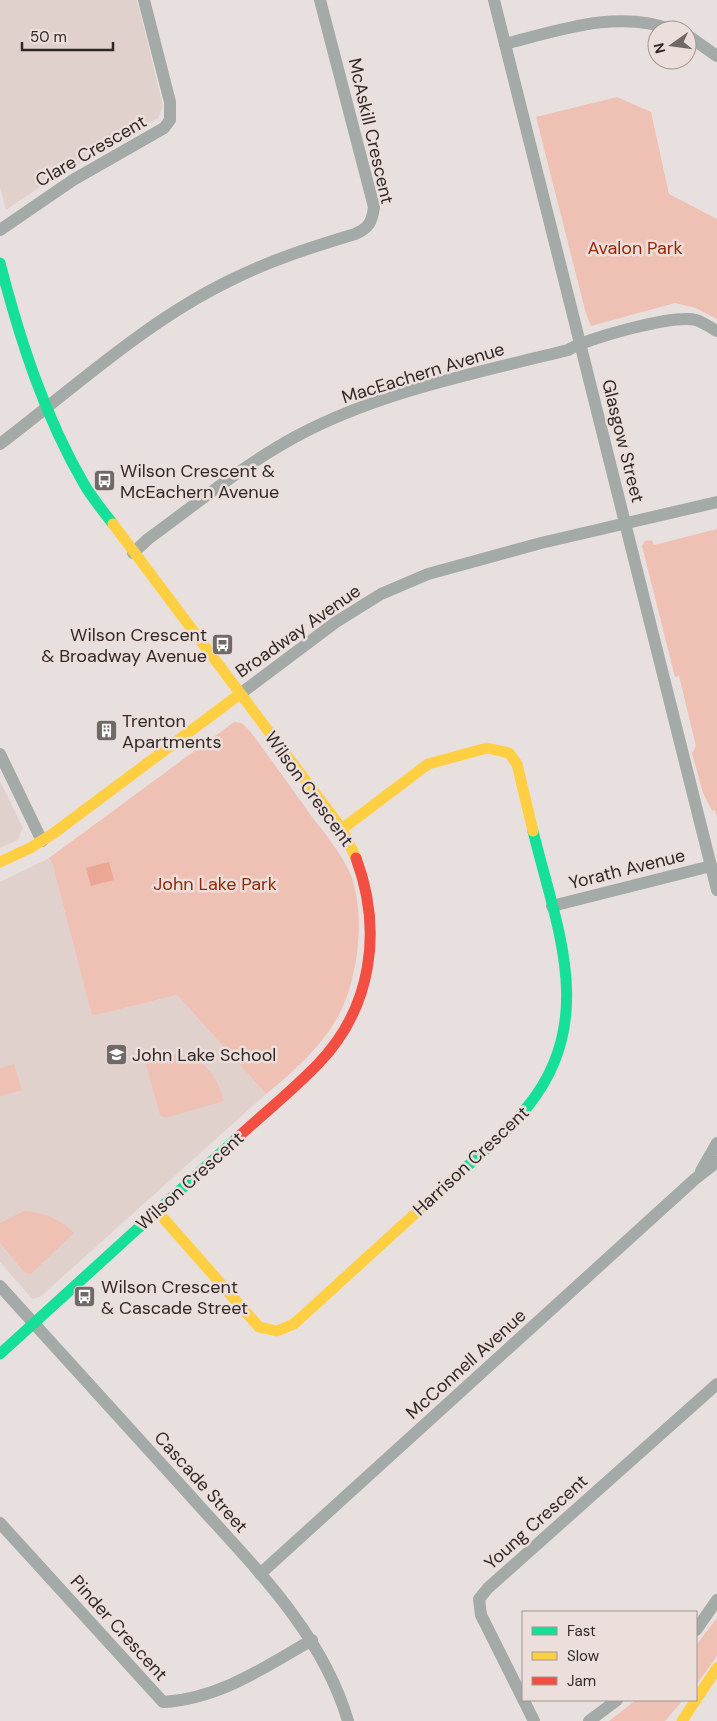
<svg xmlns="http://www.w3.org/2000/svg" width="717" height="1721" font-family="'DM Sans',sans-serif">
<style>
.built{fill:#e1d1cd}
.green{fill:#efc1b4}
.water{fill:#eba794}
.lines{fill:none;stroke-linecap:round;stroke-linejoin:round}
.street{stroke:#a3aaa7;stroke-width:12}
.fast{stroke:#16e098;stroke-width:11}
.slow{stroke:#ffcf43;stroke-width:11}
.jam{stroke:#f24e42;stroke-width:11}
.labels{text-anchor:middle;stroke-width:5;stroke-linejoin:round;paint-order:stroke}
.street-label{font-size:18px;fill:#2e2928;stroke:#ecdeda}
.park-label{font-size:18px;fill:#942703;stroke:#ecdeda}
.poi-label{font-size:18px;fill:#2e2928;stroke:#ecdeda;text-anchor:start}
</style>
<rect width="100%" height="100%" fill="#e8e0de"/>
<g class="built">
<path d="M0,0H137L163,106L158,118L50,180L6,210L0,187Z"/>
<path d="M0,781L23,828L18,840L0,848Z"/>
<path d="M49,858L52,863L92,1016L177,995L266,1094L40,1297L32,1299L0,1262V882Z"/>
</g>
<g class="green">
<path d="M617,97L651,112L669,194L717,219V319L696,308L675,303L591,326L586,314L536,117Z"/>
<path d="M717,529V817L715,810L712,811L703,793L692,753L696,746L679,676L682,675L675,677L642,546L645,541L652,540L654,545Z"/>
<path d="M234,722L242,723L250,731C271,760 292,788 312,817C326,835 341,853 350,873C367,914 358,983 336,1020C319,1049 292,1073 266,1094L177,995L92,1016L52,863L49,858Z"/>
<path d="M164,1053C200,1056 214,1066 224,1101L165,1118L160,1115L144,1058Z"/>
<path d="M14,1064L22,1090L0,1096V1068Z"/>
<path d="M24,1211C46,1213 58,1218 74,1233L31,1274L25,1273L0,1243V1223Z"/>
<path d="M717,1618V1656L696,1685V1645Z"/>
<path d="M636,1700H683L665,1721H609Z"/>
</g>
<path class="water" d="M109,862L114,880L91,886L86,868Z"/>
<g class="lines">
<g class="street">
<path d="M494,0L717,890"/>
<path d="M687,35L717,56"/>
<path d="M505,44C560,30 618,9 673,30"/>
<path d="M0,230L73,180L164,128L170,120V102L144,0"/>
<path d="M0,444C74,388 146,321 231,280C271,260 312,247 355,234C369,228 372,222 374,207L320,0"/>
<path d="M133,553L148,539C196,504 242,466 295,437C378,392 476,373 568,350C588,338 674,314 696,320C703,322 711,328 717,331"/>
<path d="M240,694L336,622L381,594L428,574L541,543L717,502"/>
<path d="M0,754L42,841"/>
<path d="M552,906L711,866"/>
<path d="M701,1171L717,1143"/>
<path d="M0,1286C62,1355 124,1423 186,1491C248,1561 321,1629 348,1721"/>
<path d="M0,1523L163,1702C219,1699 265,1667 312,1640"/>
<path d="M260,1574L695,1179L717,1162"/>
<path d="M696,1630L717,1600"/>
<path d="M534,1721L481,1615L479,1599L488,1588L717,1384"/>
<path d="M589,1721L617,1700"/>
</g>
<g class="fast">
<path d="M0,263C20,340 44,415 84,484C92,498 103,511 113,524"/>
<path d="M452,1180C478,1156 506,1134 528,1106C598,1020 556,926 533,831"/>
<path d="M0,1354L236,1139"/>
</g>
<g class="slow">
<path d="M113,524L342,829L356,858"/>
<path d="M342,829L428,764L487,748L509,753L517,764L533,831"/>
<path d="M0,862L30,848L54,833L240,694"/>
<path d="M157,1211L259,1327L277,1331L294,1324L452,1180"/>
<path d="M682,1721L717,1668"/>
</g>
<path class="jam" d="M236,1139C263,1114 292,1091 318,1064C372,1008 383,931 356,858"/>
</g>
<defs>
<symbol id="bus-square" viewBox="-11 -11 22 22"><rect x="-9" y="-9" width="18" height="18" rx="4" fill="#6f6968" stroke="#ecdeda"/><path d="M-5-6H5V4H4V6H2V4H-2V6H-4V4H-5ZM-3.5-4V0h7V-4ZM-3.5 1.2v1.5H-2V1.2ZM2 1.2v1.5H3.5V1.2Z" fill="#fff"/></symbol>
<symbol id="building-square" viewBox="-11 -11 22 22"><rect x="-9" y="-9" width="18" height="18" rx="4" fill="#6f6968" stroke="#ecdeda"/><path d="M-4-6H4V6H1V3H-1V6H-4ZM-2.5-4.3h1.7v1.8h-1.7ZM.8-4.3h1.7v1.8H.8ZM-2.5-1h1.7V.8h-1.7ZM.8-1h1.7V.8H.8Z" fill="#fff"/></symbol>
<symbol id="school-square" viewBox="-11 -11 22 22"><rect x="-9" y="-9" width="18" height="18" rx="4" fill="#6f6968" stroke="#ecdeda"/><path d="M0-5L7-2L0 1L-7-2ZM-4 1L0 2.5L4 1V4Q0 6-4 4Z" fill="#fff"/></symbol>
</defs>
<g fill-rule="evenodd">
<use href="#bus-square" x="92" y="468" width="25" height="25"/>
<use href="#bus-square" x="210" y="632" width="25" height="25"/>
<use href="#building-square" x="94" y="718" width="25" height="25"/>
<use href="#school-square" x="104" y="1042" width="25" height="25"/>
<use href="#bus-square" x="72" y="1284" width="25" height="25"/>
</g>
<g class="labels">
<g class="street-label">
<text transform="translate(371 131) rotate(77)" y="6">McAskill Crescent</text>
<text transform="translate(91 151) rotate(-30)" y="6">Clare Crescent</text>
<text transform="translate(423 373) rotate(-17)" y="6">MacEachern Avenue</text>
<text transform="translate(623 441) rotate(76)" y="6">Glasgow Street</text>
<text transform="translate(298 631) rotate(-35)" y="6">Broadway Avenue</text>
<text transform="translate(309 789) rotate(54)" y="6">Wilson Crescent</text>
<text transform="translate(627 869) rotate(-14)" y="6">Yorath Avenue</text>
<text transform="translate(471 1161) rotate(-43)" y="6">Harrison Crescent</text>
<text transform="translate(190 1181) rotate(-42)" y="6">Wilson Crescent</text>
<text transform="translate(466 1364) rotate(-42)" y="6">McConnell Avenue</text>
<text transform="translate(201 1482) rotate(48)" y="6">Cascade Street</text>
<text transform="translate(536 1522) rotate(-42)" y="6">Young Crescent</text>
<text transform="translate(119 1628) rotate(48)" y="6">Pinder Crescent</text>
</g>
<g class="park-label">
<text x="635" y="254">Avalon Park</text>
<text x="215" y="890">John Lake Park</text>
</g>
<g class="poi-label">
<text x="120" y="477">Wilson Crescent &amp;<tspan x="120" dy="21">McEachern Avenue</tspan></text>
<text x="207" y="641" text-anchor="end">Wilson Crescent<tspan x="207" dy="21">&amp; Broadway Avenue</tspan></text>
<text x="122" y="727">Trenton<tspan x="122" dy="21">Apartments</tspan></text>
<text x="132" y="1061">John Lake School</text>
<text x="101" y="1293">Wilson Crescent<tspan x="101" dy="21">&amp; Cascade Street</tspan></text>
</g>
</g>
<rect x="522" y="1611" width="175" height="90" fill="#ecdeda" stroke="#a09693"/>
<rect x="532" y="1627" width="25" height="8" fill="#16e098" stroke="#a09693"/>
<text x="567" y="1636" font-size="15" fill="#2e2928">Fast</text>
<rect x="532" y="1652" width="25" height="8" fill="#ffcf43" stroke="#a09693"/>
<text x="567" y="1661" font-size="15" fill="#2e2928">Slow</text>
<rect x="532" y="1677" width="25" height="8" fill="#f24e42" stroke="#a09693"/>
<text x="567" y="1686" font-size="15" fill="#2e2928">Jam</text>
<g transform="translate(672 45) rotate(256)"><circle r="24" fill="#ecdeda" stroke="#a09693"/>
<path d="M0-4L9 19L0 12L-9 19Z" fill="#6f6968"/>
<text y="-8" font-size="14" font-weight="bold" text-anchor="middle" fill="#2e2928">N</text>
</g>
<path d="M22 42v8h91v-8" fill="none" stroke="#2e2928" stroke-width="2.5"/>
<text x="30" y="42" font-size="15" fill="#2e2928" stroke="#ecdeda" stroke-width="4" paint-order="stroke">50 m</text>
</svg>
